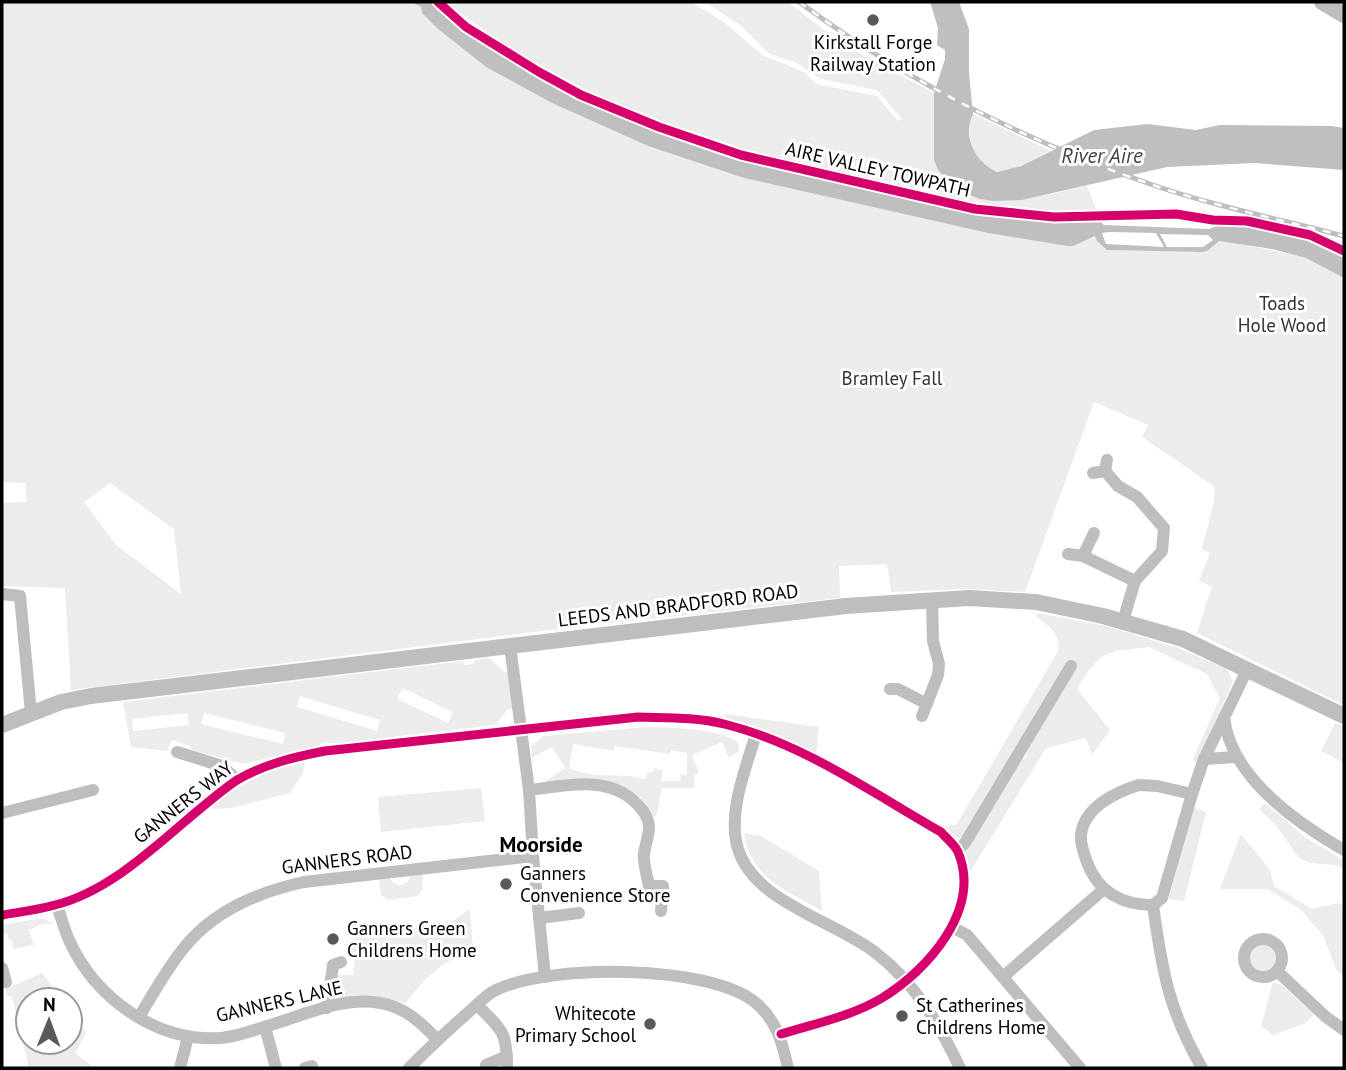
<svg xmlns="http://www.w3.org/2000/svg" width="1346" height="1070" font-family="'PT Sans',sans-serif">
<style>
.green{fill:#ececec;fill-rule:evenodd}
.water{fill:#bfbfbf;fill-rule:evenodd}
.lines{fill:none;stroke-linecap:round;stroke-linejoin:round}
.minor{stroke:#bebebe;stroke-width:12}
.major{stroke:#bebebe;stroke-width:16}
.rail-casing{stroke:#bebebe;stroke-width:5}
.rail{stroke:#fff;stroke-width:2.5;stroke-dasharray:8;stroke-linecap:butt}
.cycleway-casing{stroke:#fff;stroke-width:13}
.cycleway{stroke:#d6006c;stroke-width:9}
.poi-dot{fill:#595959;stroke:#fff;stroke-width:2.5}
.labels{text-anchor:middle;stroke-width:6;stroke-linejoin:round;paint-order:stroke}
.poi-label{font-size:19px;fill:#000;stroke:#fff;text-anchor:start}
.street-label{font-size:19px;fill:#000;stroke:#fff}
.park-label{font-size:19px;fill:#333;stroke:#fff}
.water-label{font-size:21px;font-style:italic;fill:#444;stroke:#fff}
.neighbourhood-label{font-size:21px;font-weight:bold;fill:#000;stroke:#fff}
</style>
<rect width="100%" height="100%" fill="#fff"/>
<g class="green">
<path d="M2,2H411L421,7L422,13L438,29L486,67L552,103L648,146L744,178L988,233L1067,246L1096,236L1107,250L1201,252L1219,241L1224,240L1306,258L1344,278V705L1197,633L1212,586L1199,581L1210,553L1202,549L1214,502L1215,487L1142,437L1148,425L1094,402L1025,592L960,589L891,592L887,564L839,566L840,598L558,629L71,690L65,588L2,586V503L26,502V483L2,482ZM110,483L174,529L181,594L116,545L84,502Z"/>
<path d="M447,2H691L724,22L762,55L804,72L816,84L877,96L898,121L902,119L877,90L821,79L795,62L770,54L740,25L705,2H788L842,44L934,93V160C958,224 1039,196 1087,186L1097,211L1043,213L980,206L933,193L923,181L913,180L914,189C846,172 778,161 711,140C646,120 584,92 526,57C499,40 472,23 447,2Z"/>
<path d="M973,114L1051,151C1024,161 988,194 972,147C969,137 968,123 973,114Z"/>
<path d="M1037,613L1106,626L1178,648L1227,669L1233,681L1196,764L1193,759L1220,698L1207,674L1149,647L1116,651L1101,657L1088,671L1077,689L1110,730L1092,755L1086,738L1046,748L967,877L964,853L1017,763L1026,758L1027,752L1075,664L1068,661L1020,746L1013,749L1011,760L964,837L952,838L941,827L957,824L1058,651C1061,633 1049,627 1036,616Z"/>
<path d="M489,658L505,672H510L514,708L508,709L495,725L333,744L325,742L317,746L244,764L191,750L190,746L172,740L167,751L131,747L123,702L463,661L464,665L474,664V660ZM402,688L453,712L448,723L397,699ZM300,696L380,720L377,731L297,707ZM187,713L189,725L133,731L132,719ZM204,713L285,733L283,744L201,724Z"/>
<path d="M725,714L819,727L816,754L759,727L725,718Z"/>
<path d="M1335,723L1344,727V763L1321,751Z"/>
<path d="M647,727C673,728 716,728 738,742L739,751L729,758L722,742L692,755L699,773L695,775L694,788H662L656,816H653L641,798L630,791L545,782L565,768L552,747L532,758L531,746L544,736ZM573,744L614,751L615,746L670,754L671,750L687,753V775L681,774L680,781H661L663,770L654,768L653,772H647L646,779L629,776L594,775L569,769Z"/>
<path d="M305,760L303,773L290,793L231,808L210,809C239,783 269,770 305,760Z"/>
<path d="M481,788L485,821L381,832L378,797Z"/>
<path d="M1265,803L1306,838L1344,860V869L1335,865L1310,863L1298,857L1275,824L1259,809Z"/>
<path d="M1192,807L1206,812L1184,901L1169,899Z"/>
<path d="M744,833L761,836L819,871L822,911C785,890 751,879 744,833Z"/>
<path d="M1241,834L1270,870L1274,886L1312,909L1339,903L1344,906V975L1337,971L1323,935L1301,910L1268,889H1220Z"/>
<path d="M422,874L423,889L418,896L388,900L381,895L379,879L390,878C393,886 401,887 407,882L411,875Z"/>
<path d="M470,909L473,950C442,961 425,977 406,1003L381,997L341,999L335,995L337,975H353L355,956L350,955L354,935L449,924Z"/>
<path d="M42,918L54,924H42L29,930L34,945L13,949L12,940H9L7,933H3L2,925Z"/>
<circle cx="1263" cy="958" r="16"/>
<path d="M42,973L62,1000H28V1042H70V1011L86,1033L75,1053L95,1068H29L12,997L7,996L5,989Z"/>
<path d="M1273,982L1280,984L1314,1014L1306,1023L1273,1035L1261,1026Z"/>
</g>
<g class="water">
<path d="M411,2H433L477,39L566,90L636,122L723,152L984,213L1100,221L1104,225L1209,229L1226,223L1272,227L1305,235L1344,253V278L1306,258L1272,249L1219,241L1207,251L1201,252L1107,250L1097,241L1095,236L1073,246H1067L988,233L744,178L648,146L552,103L486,67L438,29L422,13L421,7ZM1110,232L1156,233L1164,247L1106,244L1102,233ZM1160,234L1208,235L1213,240L1203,247H1167Z"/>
<path d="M930,2H959L969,29V73L973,114C962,137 975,162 997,172L1021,166L1094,130L1147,124L1196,130L1220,125L1331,126L1344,128V170L1255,163L1167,167L1022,200L994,201L980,199L957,191L938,170L934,160V93L945,59V50L937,45L938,28Z"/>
</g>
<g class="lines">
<g class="minor">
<path d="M1105,471L1118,486L1137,497L1164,528L1162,551L1135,581L1123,621"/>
<path d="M1093,473L1105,471L1107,460"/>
<path d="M1094,533L1083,556L1135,581"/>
<path d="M1068,554L1083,556"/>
<path d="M2,594L20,596L31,713"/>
<path d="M510,646L529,790L533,856L545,977"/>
<path d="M890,689H898L927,704"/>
<path d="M922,716L938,675L939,664L933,641L932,599"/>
<path d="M1224,717C1230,776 1297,823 1344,850"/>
<path d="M756,734C746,768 727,813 738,849C754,902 835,921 876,953C915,983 939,1024 960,1068"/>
<path d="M177,752L222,766L237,780"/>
<path d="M1204,759L1236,757"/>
<path d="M1139,785L1157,786L1192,794L1162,898L1153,905C1122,905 1098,892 1087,862C1084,854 1080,844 1081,835C1084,807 1116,792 1139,785Z"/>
<path d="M529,790C565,786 609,774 637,804C643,810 649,818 649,827C649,836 645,845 644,854C643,864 647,875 649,886H663L661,911"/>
<path d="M1192,794L1204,759L1247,670"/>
<path d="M2,813L93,790"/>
<path d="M958,850L965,843L1071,666"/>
<path d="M57,905C61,917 64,929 69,940C95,998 156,1042 220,1038C235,1037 252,1031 267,1026C302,1016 343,996 380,1003C405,1007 420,1022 437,1039"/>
<path d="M1153,905C1162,971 1169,1011 1202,1068"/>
<path d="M2,915C19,912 38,910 55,905C124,888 180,819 237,780C265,764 294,757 325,751L638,717C666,718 696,717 724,724C802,743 871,792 941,832C946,838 955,845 958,852C982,909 928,970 882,998C852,1016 814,1024 781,1034"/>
<path d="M539,918L579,913"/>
<path d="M952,927L967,935L1080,1068"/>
<circle cx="1263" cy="958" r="19"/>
<path d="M2,968L6,982"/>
<path d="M1277,971L1326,1017L1344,1030"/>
<path d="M1004,976L1104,889"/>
<path d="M477,1005C502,1030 507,1031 507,1068"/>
<path d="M327,1008L333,965L341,962"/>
<path d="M139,1017C153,994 166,970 183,949C213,911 258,892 304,882L533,856"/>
<path d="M265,1027L276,1068"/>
<path d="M486,1065L507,1056"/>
<path d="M180,1068L188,1037"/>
<path d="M305,1068L312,1066"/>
<path d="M409,1068C429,1048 449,1029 471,1010C479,1003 487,994 496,990C549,964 710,964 756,1003C777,1021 782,1042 788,1068"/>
</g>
<g class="major">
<path d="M1322,2L1344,15"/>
<path d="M2,725L61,702L91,696L846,606L969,598L1036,602L1103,616L1183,639L1344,716"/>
</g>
<defs>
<path id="rail" d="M799,2C905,80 1025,141 1150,184C1213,206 1279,219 1344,236"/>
</defs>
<use href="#rail" class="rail-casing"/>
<use href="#rail" class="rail"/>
<defs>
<g id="cycleway">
<path d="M438,2L466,27L539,72L581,95L659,127L741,155L975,209L1054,217L1176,214L1213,220L1247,221L1310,235L1344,251"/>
<path d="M2,915C19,912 38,910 55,905C124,888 180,819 237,780C265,764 294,757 325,751L638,717C666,718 696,717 724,724C802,743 871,792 941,832C946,838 955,845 958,852C982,909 928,970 882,998C852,1016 814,1024 781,1034"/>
</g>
</defs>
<use href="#cycleway" class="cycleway-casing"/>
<use href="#cycleway" class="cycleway"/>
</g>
<g class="poi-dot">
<circle cx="873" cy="20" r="7"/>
<circle cx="506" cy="884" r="7"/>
<circle cx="333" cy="939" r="7"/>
<circle cx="902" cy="1016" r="7"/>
<circle cx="650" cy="1024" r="7"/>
</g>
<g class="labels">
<g class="poi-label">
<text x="873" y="49" text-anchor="middle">Kirkstall Forge<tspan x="873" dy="22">Railway Station</tspan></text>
<text x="520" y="880">Ganners<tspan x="520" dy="22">Convenience Store</tspan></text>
<text x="347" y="935">Ganners Green<tspan x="347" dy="22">Childrens Home</tspan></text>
<text x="916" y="1012">St Catherines<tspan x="916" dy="22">Childrens Home</tspan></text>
<text x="636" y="1020" text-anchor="end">Whitecote<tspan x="636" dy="22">Primary School</tspan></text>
</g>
<g class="street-label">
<text transform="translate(878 169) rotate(13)" y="7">AIRE VALLEY TOWPATH</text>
<text transform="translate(678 605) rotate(-7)" y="7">LEEDS AND BRADFORD ROAD</text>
<text transform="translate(183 802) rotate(-38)" y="7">GANNERS WAY</text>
<text transform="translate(347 859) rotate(-7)" y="7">GANNERS ROAD</text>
<text transform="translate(279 1001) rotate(-13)" y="7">GANNERS LANE</text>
</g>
<g class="park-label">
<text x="1282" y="310">Toads<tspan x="1282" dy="22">Hole Wood</tspan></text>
<text x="892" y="385">Bramley Fall</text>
</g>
<g class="water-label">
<text x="1102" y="163">River Aire</text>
</g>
<g class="neighbourhood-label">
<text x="541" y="852">Moorside</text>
</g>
</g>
<rect width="1346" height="1070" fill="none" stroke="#000000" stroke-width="7"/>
<g transform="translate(49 1021) rotate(1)"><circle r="33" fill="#ffffff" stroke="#999999" stroke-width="2"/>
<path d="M0-5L12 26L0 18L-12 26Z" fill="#595959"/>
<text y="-10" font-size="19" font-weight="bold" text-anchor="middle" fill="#000000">N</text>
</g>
</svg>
